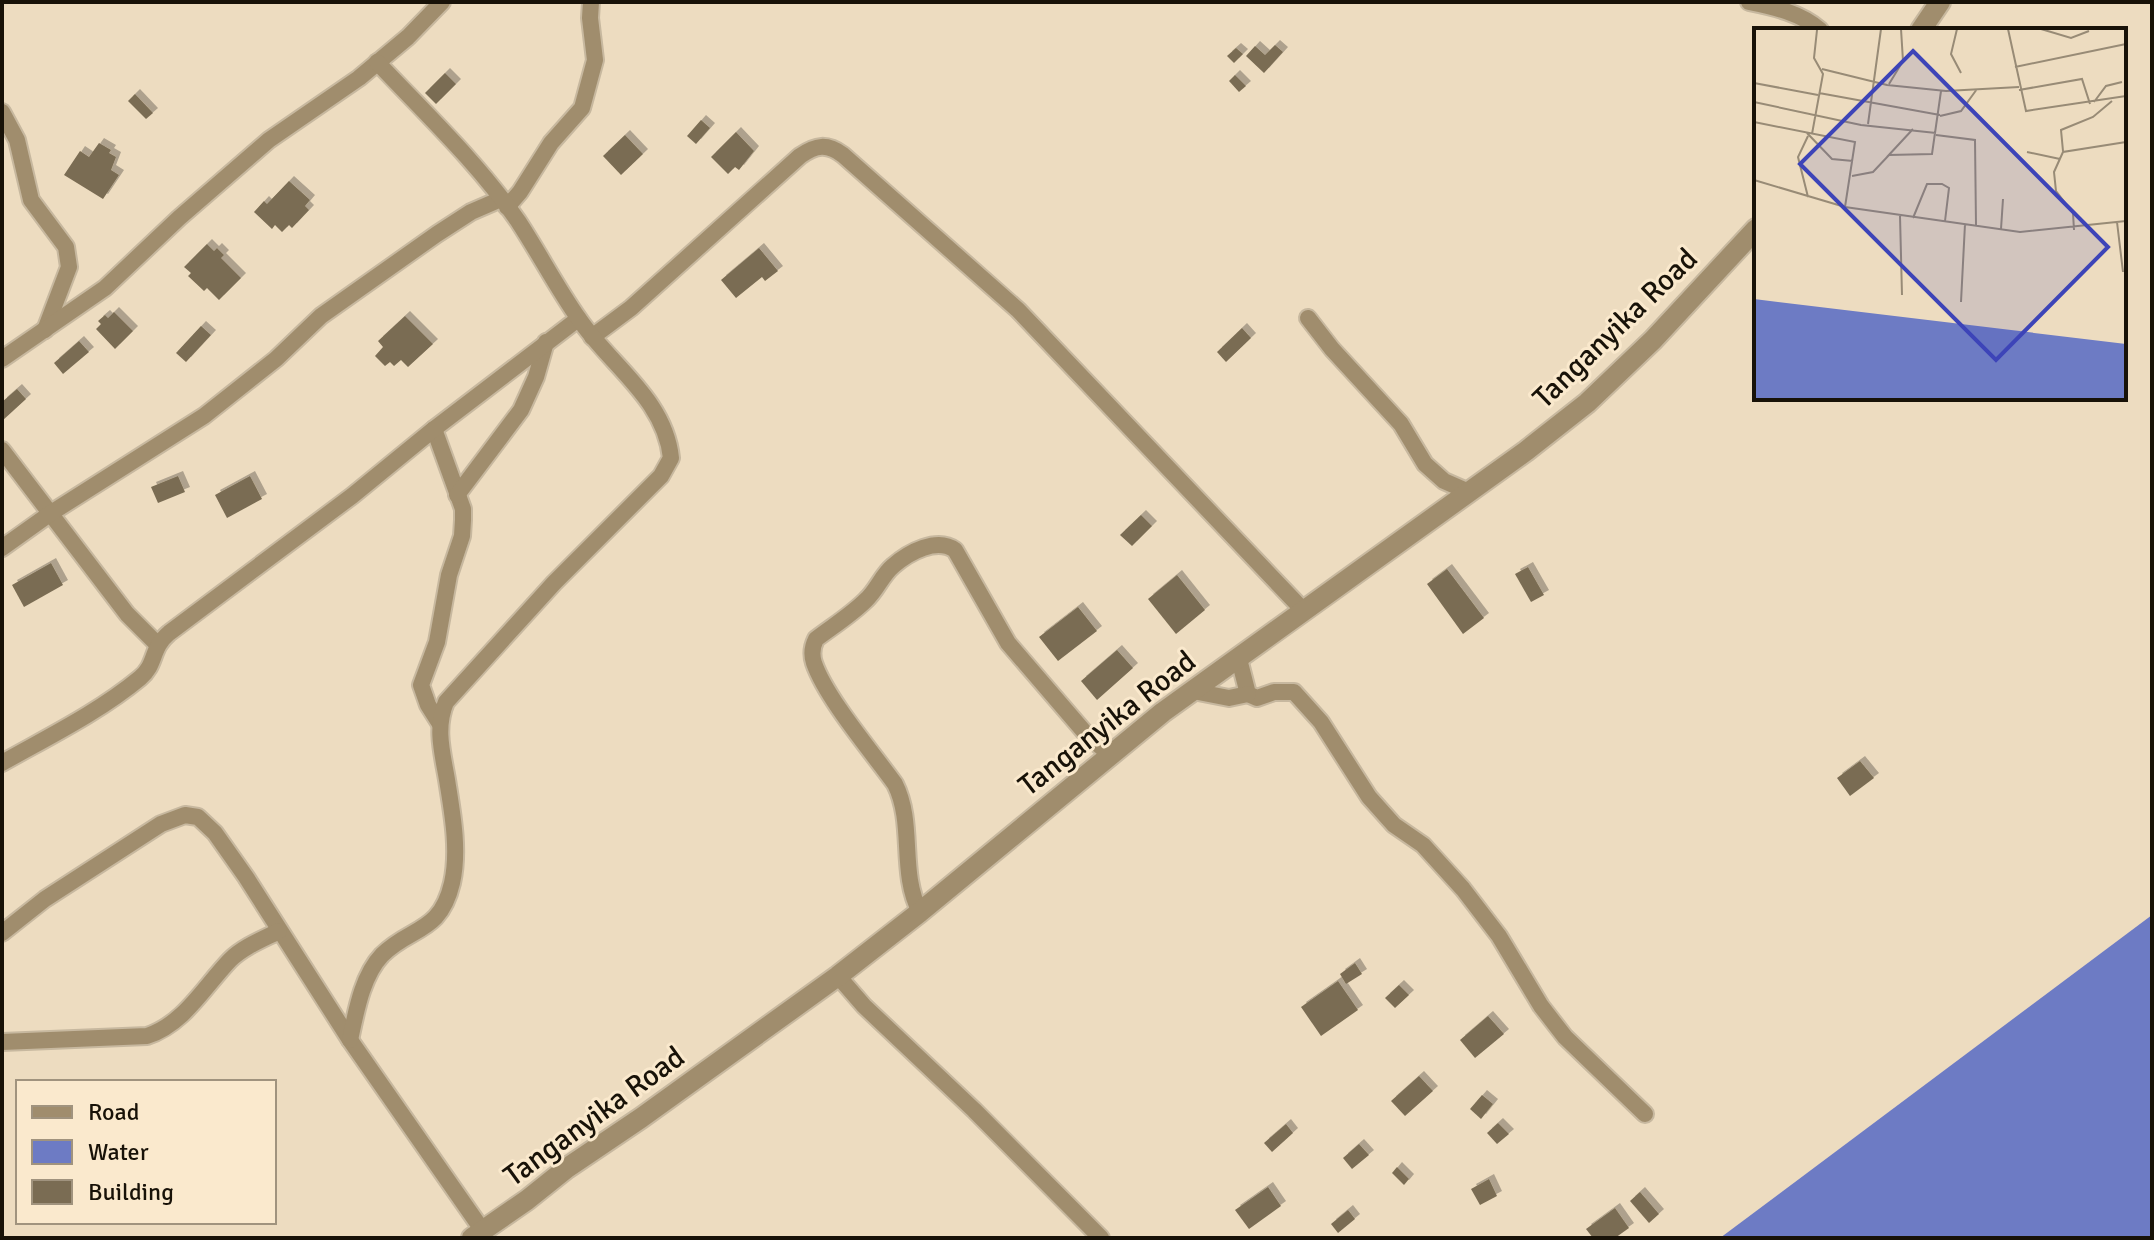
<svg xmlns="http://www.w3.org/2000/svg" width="2154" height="1240" font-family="Signika,sans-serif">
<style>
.water{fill:#6d7bc4}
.building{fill:#7a6c53;filter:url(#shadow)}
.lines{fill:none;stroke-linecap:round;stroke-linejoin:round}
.minor-casing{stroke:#c7b89f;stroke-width:20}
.tertiary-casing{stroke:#c7b89f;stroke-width:24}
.minor{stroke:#a08d6d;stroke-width:16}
.tertiary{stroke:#a08d6d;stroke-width:20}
.labels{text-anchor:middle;stroke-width:6;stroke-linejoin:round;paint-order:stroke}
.street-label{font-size:30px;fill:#181208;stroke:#fae9cd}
.inset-road{fill:none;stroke:#988b76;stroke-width:2}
.view{fill:#3d44b8;fill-opacity:0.15;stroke:#3d44b8;stroke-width:4}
.inset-edge{fill:none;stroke:#181208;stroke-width:4}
</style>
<defs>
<filter id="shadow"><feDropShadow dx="5" dy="-5" stdDeviation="0" flood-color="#0004"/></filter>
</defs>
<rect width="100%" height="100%" fill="#eddcc0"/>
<path class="water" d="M2152,915V1238H1720Z"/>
<g class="building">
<path d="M1275,45L1283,52L1264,73L1246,56L1255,46L1265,55Z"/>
<path d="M1236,48L1243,54L1234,63L1227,56Z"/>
<path d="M445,73L456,84L436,104L425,93Z"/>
<path d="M1235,75L1246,86L1239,92L1229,81Z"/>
<path d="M135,94L153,113L146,119L128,101Z"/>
<path d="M701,120L710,128L696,144L687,136Z"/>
<path d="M736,132L754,151L739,170L735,167L728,174L711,157Z"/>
<path d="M625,135L643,154L621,175L603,156Z"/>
<path d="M99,143L111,150L109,153L116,157L111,170L119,175L103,199L64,175L80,151L89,157Z"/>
<path d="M289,181L310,200L305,206L309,210L292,228L289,225L282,232L275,225L272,229L254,212L264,201L267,204Z"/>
<path d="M207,244L214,251L217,248L224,255L221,258L241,278L219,300L207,288L204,291L188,276L191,273L184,267Z"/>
<path d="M759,248L778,271L765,281L762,277L736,298L721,280Z"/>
<path d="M114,312L133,331L115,349L96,329L101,324L98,321L105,315L108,318Z"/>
<path d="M405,316L433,344L408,367L401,360L394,366L390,362L385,366L375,356L383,347L378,341Z"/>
<path d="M201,326L211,335L186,362L176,353Z"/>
<path d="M1242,328L1251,338L1226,362L1217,352Z"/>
<path d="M79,341L89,352L63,374L54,363Z"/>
<path d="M17,389L26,399L2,421V402Z"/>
<path d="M178,476L185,492L158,503L151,487Z"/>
<path d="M250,476L262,499L227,518L215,495Z"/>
<path d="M1141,515L1152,526L1132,546L1120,535Z"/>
<path d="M51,563L63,585L24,607L12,585Z"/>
<path d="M1528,567L1544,595L1531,602L1515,574Z"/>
<path d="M1447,569L1484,618L1463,634L1427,584Z"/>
<path d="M1177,575L1205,610L1176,634L1148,599Z"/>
<path d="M1078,607L1097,631L1058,661L1039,637Z"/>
<path d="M1117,650L1133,668L1097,700L1081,681Z"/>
<path d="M1860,761L1874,778L1850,796L1837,778Z"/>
<path d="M1355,963L1362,974L1346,984L1340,974Z"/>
<path d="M1338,981L1358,1010L1321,1036L1301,1007Z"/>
<path d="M1399,985L1409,995L1395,1008L1385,998Z"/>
<path d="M1488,1016L1504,1034L1475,1058L1460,1040Z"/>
<path d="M1419,1076L1433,1091L1405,1116L1391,1101Z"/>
<path d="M1482,1095L1493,1104L1481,1119L1470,1109Z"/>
<path d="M1498,1123L1509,1134L1497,1144L1487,1133Z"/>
<path d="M1286,1124L1293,1133L1272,1152L1264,1143Z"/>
<path d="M1359,1144L1369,1155L1352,1169L1343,1158Z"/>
<path d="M1397,1167L1409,1179L1404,1185L1392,1173Z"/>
<path d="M1489,1179L1497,1196L1480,1205L1471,1189Z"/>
<path d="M1268,1187L1281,1206L1249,1229L1235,1210Z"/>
<path d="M1640,1192L1659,1214L1649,1223L1630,1201Z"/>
<path d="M1615,1208L1629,1228L1615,1238H1593L1586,1229Z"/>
<path d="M1348,1210L1355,1219L1338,1233L1331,1224Z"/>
</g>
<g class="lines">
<defs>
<g id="minor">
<path d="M1749,2C1774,7 1801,13 1820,30"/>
<path d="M2,112L17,140L31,200L66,247L69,267L45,330"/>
<path d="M507,207L520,192L551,143L582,108L595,60L590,18L591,2"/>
<path d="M1308,318L1332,349L1401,424L1425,464L1444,481L1469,492"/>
<path d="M592,337L631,308L800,156C816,145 827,143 843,155L1018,310L1303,610"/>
<path d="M2,359L105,288L179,218L269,140L359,78L408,37L442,2"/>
<path d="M434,429L463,509V520L462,536L449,575L437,642L421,685L428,705L440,724"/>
<path d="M2,450L127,614L157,644"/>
<path d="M457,495L521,410L536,377L546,342"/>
<path d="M2,548L51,513L204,416L276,359L321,316L437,234L471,212L501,199"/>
<path d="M1239,659L1248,694L1257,698L1274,692H1294L1321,722L1369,797L1394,825L1423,845L1463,889L1499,936L1541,1006L1565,1037L1645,1114"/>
<path d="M1193,691L1229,698L1248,694"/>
<path d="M2,763C48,737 99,712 140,678C157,664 150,649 169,633L352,496L434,429L578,319"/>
<path d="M920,912C899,872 915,824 895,784C872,752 826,698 814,663C811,654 812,647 816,639C833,626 851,615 866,600C877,590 882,575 893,566C909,552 937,537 955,550L1008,643L1087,735L1112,756"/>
<path d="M2,933L45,899L161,824L185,815L198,817L215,833L246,877L350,1040L483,1231"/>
<path d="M838,976L864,1006L974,1110L1101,1238"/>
<path d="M350,1040C356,1012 362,976 382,955C411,926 440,934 452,883C459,852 453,817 448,786C444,758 434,730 446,702L554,583L661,476L671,458C665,399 610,365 579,319C557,288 539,253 518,221C478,163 425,113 377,62"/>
<path d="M2,1042L147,1036C184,1024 204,987 230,960C243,947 263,939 279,931"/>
</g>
<g id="tertiary">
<path d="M1921,30L1940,2"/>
<path d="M472,1238L527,1200L567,1168L641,1118L838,976L920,912L1163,712L1526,451L1587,403L1653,340L1756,229"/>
</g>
</defs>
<use href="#minor" class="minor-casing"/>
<use href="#tertiary" class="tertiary-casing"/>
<use href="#minor" class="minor"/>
<use href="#tertiary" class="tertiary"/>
</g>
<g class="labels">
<g class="street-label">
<text transform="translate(1615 328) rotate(-44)" y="10">Tanganyika Road</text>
<text transform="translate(1107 723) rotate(-38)" y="10">Tanganyika Road</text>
<text transform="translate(594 1116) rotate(-36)" y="10">Tanganyika Road</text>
</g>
</g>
<g transform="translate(1754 28)">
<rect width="372" height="372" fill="#eddcc0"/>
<path d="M0,271L372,316V371H0Z" fill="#6d7bc4"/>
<path class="inset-road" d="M203,1L197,26L207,45M254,1L272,83L372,68M287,1L317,10L335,3M261,39L372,16M68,41L133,57L192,63L265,59M0,55L64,67M135,56L149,33L147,1M265,62L328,51L336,76M65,65L186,87M0,74L107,97L182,105M340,74L352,58L368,54M186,88L207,83L223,61M0,94L101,114L91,179M114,96L127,1M53,105L78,131L99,133M58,106L69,46L60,30L63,2M182,107L221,112L222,197M309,123L307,102L339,89L358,73M273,124L306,131M133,129L159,101M98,148L119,144L135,127L178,126L187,63M0,152L91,179L266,204L372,193M54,169L44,129L54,108M146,188L148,267M159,190L173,156H188L195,160L191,193M363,194L369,244M247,201L249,171M320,202L319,185L302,163L300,144L309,124L372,114M207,274L211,196"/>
<path class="view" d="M159,23L354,219L242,332L46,136Z"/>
<rect width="372" height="372" class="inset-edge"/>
</g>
<rect width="2154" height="1240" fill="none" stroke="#181208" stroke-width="8"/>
<rect x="16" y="1080" width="260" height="144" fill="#fae9cd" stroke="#a0937e" stroke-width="2"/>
<rect x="32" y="1106" width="40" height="12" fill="#a08d6d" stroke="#a0937e" stroke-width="2"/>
<text x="88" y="1120" font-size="24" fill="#181208">Road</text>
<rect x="32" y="1140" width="40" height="24" fill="#6d7bc4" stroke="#a0937e" stroke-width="2"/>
<text x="88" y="1160" font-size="24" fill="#181208">Water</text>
<rect x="32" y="1180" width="40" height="24" fill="#7a6c53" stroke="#a0937e" stroke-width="2"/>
<text x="88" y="1200" font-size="24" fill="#181208">Building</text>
</svg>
